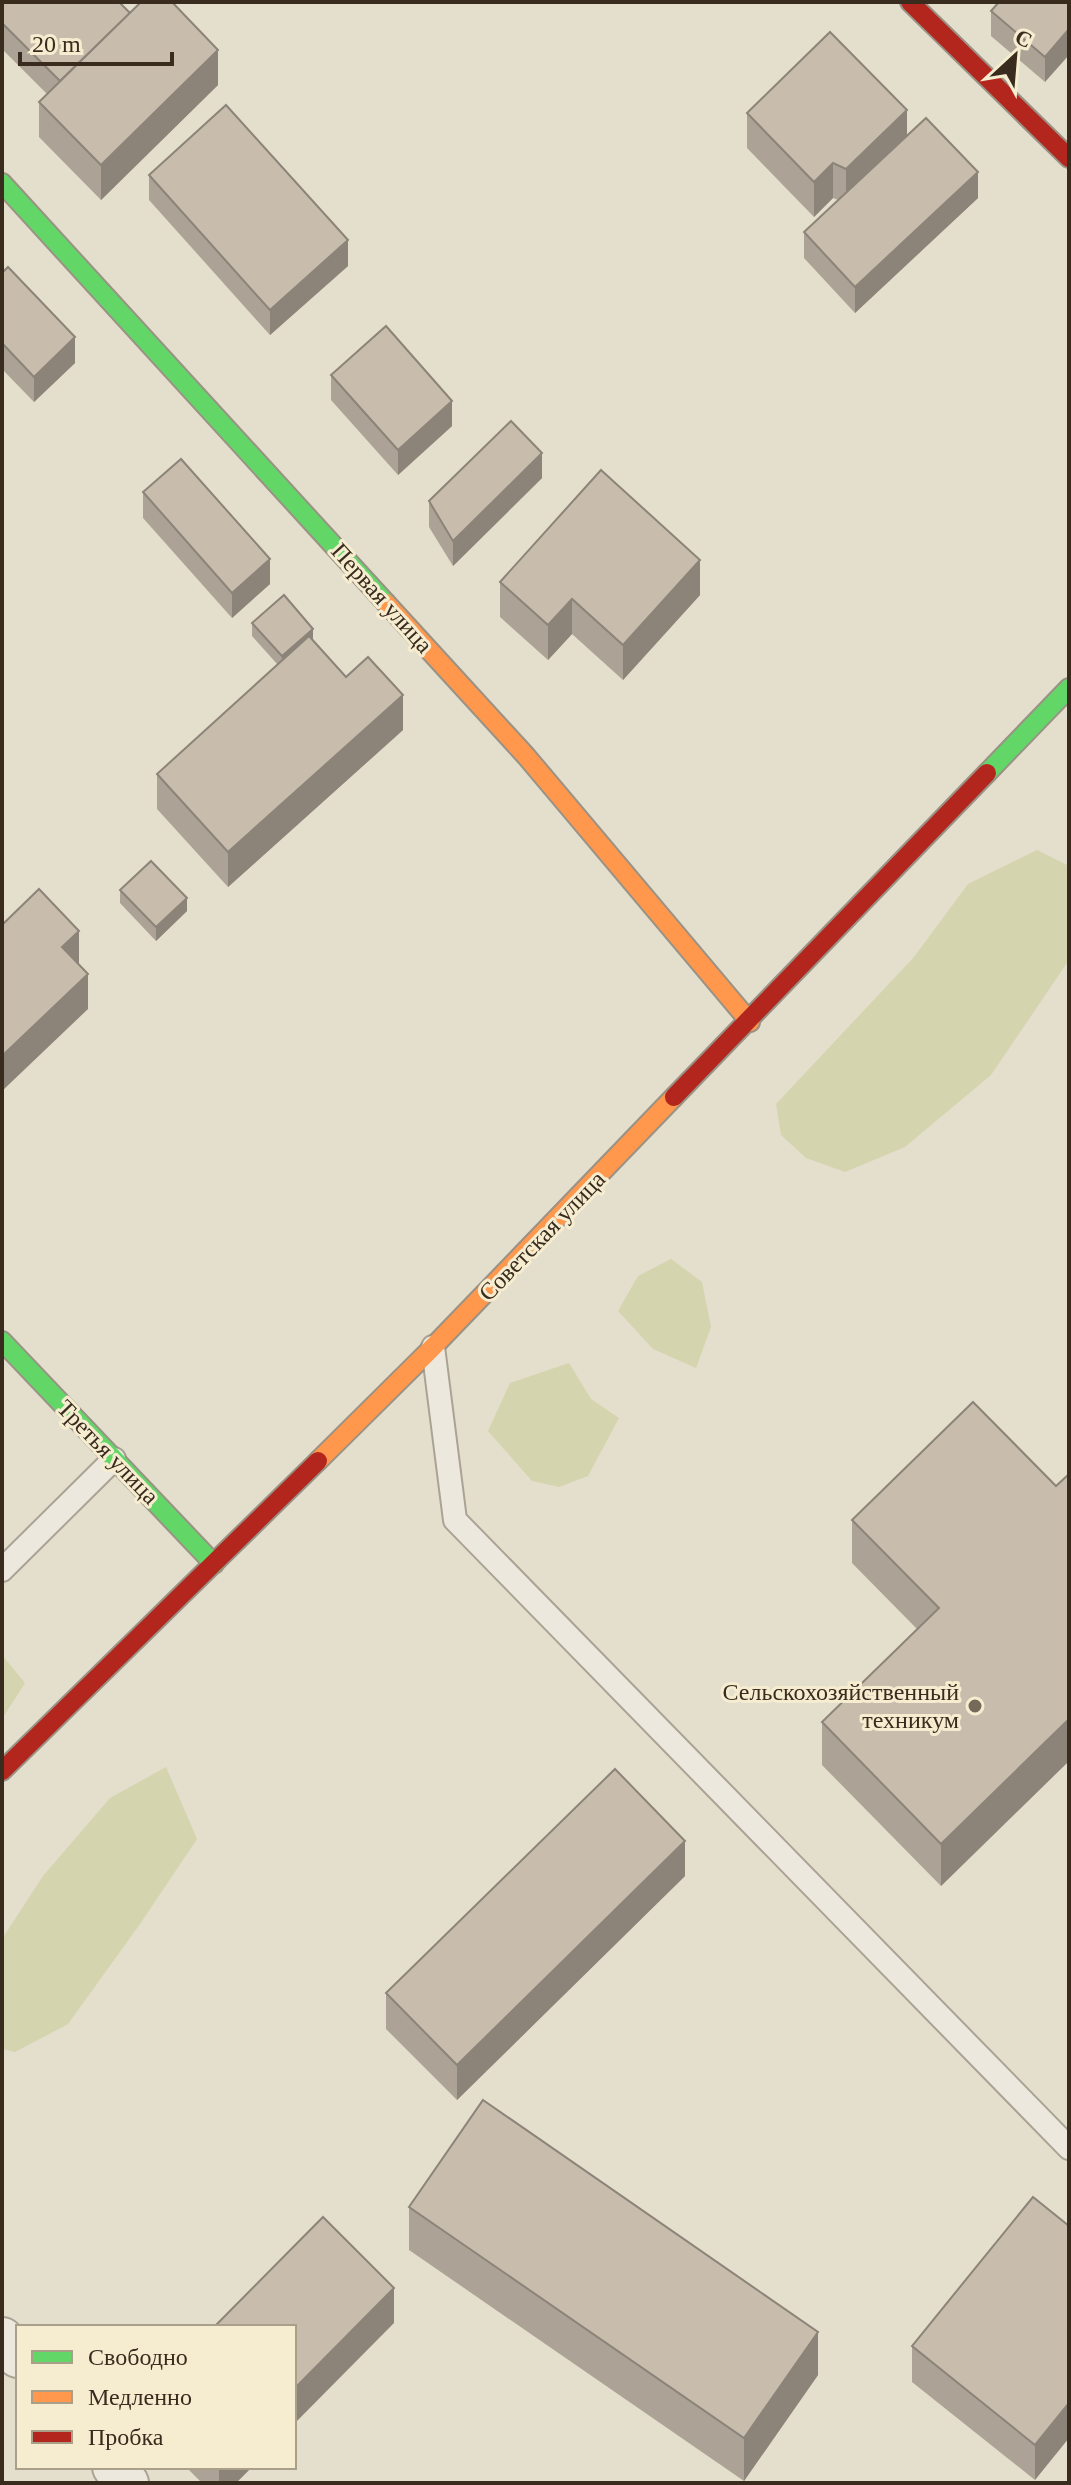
<svg xmlns="http://www.w3.org/2000/svg" width="1071" height="2485" font-family="Georgia,serif">
<style>
.green{fill:#d4d5ae}
.lines{fill:none;stroke-linecap:round;stroke-linejoin:round}
.lane-casing{stroke:#aaa395;stroke-width:26}
.street-casing{stroke:#aaa395;stroke-width:46}
.fast-casing{stroke:#999285;stroke-width:22}
.slow-casing{stroke:#999285;stroke-width:22}
.jam-casing{stroke:#999285;stroke-width:22}
.lane{stroke:#ece8de;stroke-width:22}
.street{stroke:#ece8de;stroke-width:42}
.fast{stroke:#63d668;stroke-width:18}
.slow{stroke:#ff974d;stroke-width:18}
.jam{stroke:#b3261e;stroke-width:18}
.wall{fill:#aca295}
.shaded-wall{fill:#8c8479}
.building{fill:#c8bcad;stroke:#8c8479;stroke-width:2}
.poi-dot{fill:#756a5a;stroke:#f6edd1;stroke-width:3}
.labels{text-anchor:middle;stroke-width:6;stroke-linejoin:round;paint-order:stroke}
.street-label{font-size:24px;fill:#392b1d;stroke:#f6edd1}
.poi-label{font-size:24px;fill:#392b1d;stroke:#f6edd1;text-anchor:end}
</style>
<rect width="100%" height="100%" fill="#e4decc"/>
<g class="green">
<path d="M1037,850L1069,866V960L991,1075L905,1147L845,1172L806,1158L781,1135L776,1104L914,957L968,884Z"/>
<path d="M671,1259L702,1282L711,1327L696,1368L653,1349L618,1311L638,1276Z"/>
<path d="M569,1363L591,1399L619,1418L588,1476L559,1487L532,1481L488,1431L510,1383Z"/>
<path d="M2,1655L25,1683L2,1719Z"/>
<path d="M166,1767L197,1839L140,1924L68,2024L15,2052L2,2049V1939L43,1876L110,1798Z"/>
</g>
<g class="lines">
<defs>
<g id="lane">
<path d="M433,1347L455,1520L1069,2148"/>
<path d="M2,1570L114,1459"/>
</g>
<g id="street">
<path d="M2,2339L18,2356"/>
<path d="M114,2467L127,2483"/>
</g>
<g id="fast">
<path d="M2,183L386,603"/>
<path d="M987,773L1069,688"/>
<path d="M2,1341L214,1564"/>
</g>
<g id="slow">
<path d="M386,603L526,756L750,1022"/>
<path d="M318,1461L433,1347L674,1097"/>
</g>
<g id="jam">
<path d="M910,2L1069,158"/>
<path d="M674,1097L987,773"/>
<path d="M2,1771L318,1461"/>
</g>
</defs>
<use href="#lane" class="lane-casing"/>
<use href="#street" class="street-casing"/>
<use href="#fast" class="fast-casing"/>
<use href="#slow" class="slow-casing"/>
<use href="#jam" class="jam-casing"/>
<use href="#lane" class="lane"/>
<use href="#street" class="street"/>
<use href="#fast" class="fast"/>
<use href="#slow" class="slow"/>
<use href="#jam" class="jam"/>
</g>
<g class="wall">
<path d="M2,2L130,13L218,85L101,200L39,137V102L47,94L2,49Z"/>
<path d="M1069,2L1045,82L991,36V11Z"/>
<path d="M747,113L907,136L978,198L855,313L804,258V232L838,200L833,198L814,217L747,148Z"/>
<path d="M149,175L348,266L270,335L149,200Z"/>
<path d="M2,273L75,363L34,402L2,369Z"/>
<path d="M331,375L452,426L398,475L331,400Z"/>
<path d="M542,478L453,566L429,527V501Z"/>
<path d="M143,492L270,584L232,618L143,518Z"/>
<path d="M500,582L700,595L623,680L572,634L548,660L500,617Z"/>
<path d="M252,623L313,641L346,677L403,730L228,887L157,809V774L278,665L252,636Z"/>
<path d="M120,890L187,911L156,941L120,903Z"/>
<path d="M1069,1474V1761L941,1886L822,1765V1722L917,1629L852,1563V1520L1056,1486Z"/>
<path d="M685,1876L457,2100L386,2029V1993Z"/>
<path d="M409,2207L818,2375L744,2481L409,2250Z"/>
<path d="M1069,2226L1035,2480L912,2382V2346Z"/>
<path d="M186,2467H252L236,2483H202Z"/>
</g>
<g class="shaded-wall">
<path d="M1069,29V55L1045,82V57Z"/>
<path d="M218,50V85L101,200V165Z"/>
<path d="M907,110V145L846,205V169Z"/>
<path d="M833,163V198L814,217V182Z"/>
<path d="M978,172V198L855,313V287Z"/>
<path d="M348,240V266L270,335V310Z"/>
<path d="M75,337V363L34,402V377Z"/>
<path d="M452,401V426L398,475V450Z"/>
<path d="M542,453V478L453,566V541Z"/>
<path d="M270,559V584L232,618V593Z"/>
<path d="M700,560V595L623,680V645Z"/>
<path d="M572,599V634L548,660V625Z"/>
<path d="M313,629V642L282,670V656Z"/>
<path d="M403,695V730L228,887V852Z"/>
<path d="M187,898V911L156,941V927Z"/>
<path d="M79,931V966L62,947Z"/>
<path d="M88,974V1009L2,1091V1056Z"/>
<path d="M1069,1719V1761L941,1886V1844Z"/>
<path d="M685,1841V1876L457,2100V2065Z"/>
<path d="M394,2288V2323L294,2424V2389Z"/>
<path d="M818,2332V2375L744,2481V2438Z"/>
<path d="M1069,2403V2438L1035,2480V2445Z"/>
<path d="M219,2467H252L236,2483H219Z"/>
</g>
<g class="building">
<path d="M2,2H119L130,13L60,81L2,23Z"/>
<path d="M141,2H172L218,50L101,165L39,102Z"/>
<path d="M999,2H1069V29L1045,57L991,11Z"/>
<path d="M830,32L907,110L846,169L833,163L814,182L747,113Z"/>
<path d="M226,105L348,240L270,310L149,175Z"/>
<path d="M926,118L978,172L855,287L804,232Z"/>
<path d="M8,267L75,337L34,377L2,343V273Z"/>
<path d="M386,326L452,401L398,450L331,375Z"/>
<path d="M511,421L542,453L453,541L429,501Z"/>
<path d="M181,459L270,559L232,593L143,492Z"/>
<path d="M601,470L700,560L623,645L572,599L548,625L500,582Z"/>
<path d="M284,595L313,629L282,656L252,623Z"/>
<path d="M309,636L346,677L368,657L403,695L228,852L157,774Z"/>
<path d="M151,861L187,898L156,927L120,890Z"/>
<path d="M39,889L79,931L62,947L88,974L2,1056V925Z"/>
<path d="M973,1402L1056,1486L1069,1474V1719L941,1844L822,1722L939,1608L852,1520Z"/>
<path d="M615,1769L685,1841L457,2065L386,1993Z"/>
<path d="M483,2100L818,2332L744,2438L409,2207Z"/>
<path d="M1033,2197L1069,2226V2327L1068,2329L1069,2330V2403L1035,2445L912,2346Z"/>
<path d="M323,2217L394,2288L294,2389V2327H214Z"/>
</g>
<circle class="poi-dot" cx="975" cy="1706" r="8"/>
<g class="labels">
<g class="street-label">
<text transform="translate(382 598) rotate(48)" y="8">Первая улица</text>
<text transform="translate(542 1236) rotate(-46)" y="8">Советская улица</text>
<text transform="translate(108 1452) rotate(46)" y="8">Третья улица</text>
</g>
<g class="poi-label">
<text x="959" y="1700">Сельскохозяйственный<tspan x="959" dy="28">техникум</tspan></text>
</g>
</g>
<rect width="1071" height="2485" fill="none" stroke="#392b1d" stroke-width="8"/>
<rect x="16" y="2325" width="280" height="144" fill="#f6edd1" stroke="#aa9f89" stroke-width="2"/>
<rect x="32" y="2351" width="40" height="12" fill="#63d668" stroke="#aa9f89" stroke-width="2"/>
<text x="88" y="2365" font-size="24" fill="#392b1d">Свободно</text>
<rect x="32" y="2391" width="40" height="12" fill="#ff974d" stroke="#aa9f89" stroke-width="2"/>
<text x="88" y="2405" font-size="24" fill="#392b1d">Медленно</text>
<rect x="32" y="2431" width="40" height="12" fill="#b3261e" stroke="#aa9f89" stroke-width="2"/>
<text x="88" y="2445" font-size="24" fill="#392b1d">Пробка</text>
<g transform="translate(1015 56) rotate(26)" stroke="#f6edd1" stroke-width="6" paint-order="stroke">
<path d="M0-6L14 30L0 20L-14 30Z" fill="#392b1d"/>
<text y="-12" font-size="22" font-weight="bold" text-anchor="middle" fill="#392b1d">С</text>
</g>
<path d="M20 52v12h152v-12" fill="none" stroke="#392b1d" stroke-width="4"/>
<text x="32" y="52" font-size="24" fill="#392b1d" stroke="#f6edd1" stroke-width="6" paint-order="stroke">20 m</text>
</svg>
